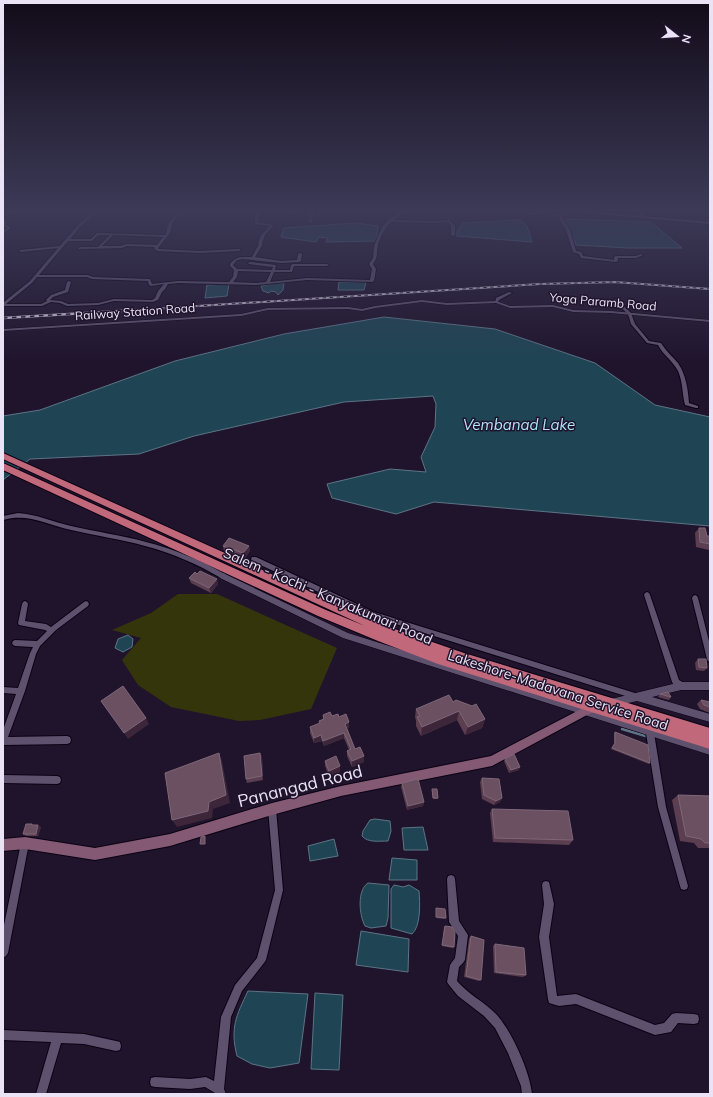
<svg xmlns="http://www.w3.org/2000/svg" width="713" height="1097" font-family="Mulish,sans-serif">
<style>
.green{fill:#34350b}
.water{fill:#1f4555;stroke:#5c7485}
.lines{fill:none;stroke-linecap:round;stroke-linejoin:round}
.stream{stroke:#5c7485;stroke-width:2.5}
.minor-casing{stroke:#0a0214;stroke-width:2}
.tertiary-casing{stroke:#0a0214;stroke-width:1}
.secondary-casing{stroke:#0a0214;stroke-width:2}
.trunk-casing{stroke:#0a0214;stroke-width:2}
.minor{fill:#5e516e;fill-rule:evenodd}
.tertiary{fill:#5e516e;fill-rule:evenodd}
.secondary{fill:#845973;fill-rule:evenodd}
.trunk{fill:#c2687b;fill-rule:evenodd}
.rail-far1-casing{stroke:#d0c8db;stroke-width:2}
.rail-casing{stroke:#d0c8db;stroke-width:2.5}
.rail-far1{stroke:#20142d;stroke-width:1;stroke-dasharray:3.5;stroke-linecap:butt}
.rail{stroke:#20142d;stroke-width:1.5;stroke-dasharray:4.5;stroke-linecap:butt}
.wall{fill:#5b3e4f}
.shaded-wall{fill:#3d263a}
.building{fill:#6a5060;stroke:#7e6778}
.labels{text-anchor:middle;stroke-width:3;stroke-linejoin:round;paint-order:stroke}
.far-street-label{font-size:12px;fill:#eae3f5;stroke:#20142d}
.street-label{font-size:14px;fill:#eae3f5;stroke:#20142d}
.water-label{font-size:15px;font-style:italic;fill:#aee3fb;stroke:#20142d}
.near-street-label{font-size:17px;fill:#eae3f5;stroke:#20142d}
</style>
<rect width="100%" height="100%" fill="#20142d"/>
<path class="green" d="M178,594H217L337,648L311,709L260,720L239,721L171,707L138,685L122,660L141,638L112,630L151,613Z"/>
<g class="water">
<path d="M565,219L651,222L682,248H628L576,245Z"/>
<path d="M520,220L527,226L532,242L457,236V232L463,223Z"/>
<path d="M357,223L378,226L376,241L326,242L328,238L319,237L316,242L281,237L284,228Z"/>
<path d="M339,282H366L364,290H338Z"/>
<path d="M276,283H284L283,290L278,295L276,292L271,291L269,293L263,291L261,286Z"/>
<path d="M229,284L227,296L205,298L207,285Z"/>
<path d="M384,317L495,329L595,363L655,405L710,417V526L434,502L396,514L332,498L327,484L390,469L426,472L421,457L435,427L436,404L433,396L344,402L194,436L139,454L30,459L3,480V416L40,410L175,361L284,334Z"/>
<path d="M128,635L133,639L132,647L123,652L115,648L118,639Z"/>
<path d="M375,819L390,821L391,831L388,841C379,841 368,843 362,836L363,831L370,820Z"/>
<path d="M423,827L428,850H404L402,828Z"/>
<path d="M334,839L338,856L310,861L308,846Z"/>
<path d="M392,858L417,860V880H389Z"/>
<path d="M368,883L389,885L388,918L386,926L371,928L365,926C359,915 357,890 368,883Z"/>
<path d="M394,885L403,887L409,885L419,891C420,903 421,926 412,934L391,928V889Z"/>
<path d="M361,931L409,939L408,972L356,965Z"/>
<path d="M248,991L308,994L299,1063L270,1068L252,1064L237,1056C230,1028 236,1016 248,991Z"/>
<path d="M315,993L343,995L339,1070L311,1069Z"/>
</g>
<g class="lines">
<path class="stream" d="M622,729L649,737"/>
<defs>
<g id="minor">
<path d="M12,210H15L10,214L3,217V215Z"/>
<path d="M96,210H99L81,226L70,239H91L97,233L165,235L166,233L169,222L181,210H183L173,222L170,233L158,248V249L200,251L239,249L241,250L239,251L200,253L157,251L154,248L155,247L127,246L122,248L79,249L78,248L80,247H98L110,235H98L92,241H68L39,275H88L93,277L149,279H150L152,284L178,281L229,282L233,277L234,270L230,266V264C236,256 242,257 252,257L259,244L258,243L261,235L270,226L255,224V214L258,210H261L259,214L258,222L274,225L265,235L262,243L263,244L255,257L281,261L297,260L298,254L300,253L302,254L301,261L299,262L281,263L243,259L237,260L233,265L237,269L272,270L273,267L249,264L248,263L250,262L276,265L275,270H290L291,265L293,264H327L329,265L327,266H294L292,272H274L270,282L307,278L370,280L372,269L369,264L373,258L374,246L382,227L388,220L397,214L402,210H405L399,216L393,220L433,221L449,220L455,226V235L453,236L451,235V226L448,222L433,223L391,222C385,228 380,237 378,245C376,254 379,255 373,264L376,269L374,281L372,282L307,280L256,285L178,283L168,284L165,289L162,292L158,300L153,302L114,301L98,305L67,306L60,303L51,302L42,306H5L3,307L4,302L30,281L58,248L21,252L19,251L20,250L60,246L79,224ZM113,235L163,237L157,245L126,244L121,246H102ZM238,271L271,272L266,282L256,283L233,282L237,277ZM37,277H87L92,279L148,281L149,285L151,286L164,284L158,291L155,298L152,300L114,299L98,303L68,304L61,301L50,300L53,297L68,292L71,282L69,281L67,282L65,290L51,295L46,300L47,301L41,304H6L32,283Z"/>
<path d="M291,210H294L297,211L292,215L290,214L293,211Z"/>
<path d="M311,210H315L312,222L310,223L308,222Z"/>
<path d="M525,210H528L530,213H538L540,214L538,215H528Z"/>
<path d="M562,210H564L565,213L561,215L570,230L576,251L581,252L583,256L614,260V257L616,256H636L641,254L643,255L636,258H618V261L616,262L581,258L579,254L573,252L566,230L557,215L561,213Z"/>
<path d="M641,210H644V218L641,217Z"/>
<path d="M3,220L7,221L6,225L11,228L3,234V231L7,228L3,226L4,222H3Z"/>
<path d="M509,292L512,293L499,300L497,303H495L496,298Z"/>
<path d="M614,299H616L631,313L635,324L649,341L661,343C666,351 672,356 678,363C686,375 688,389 689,403L698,406V408H696L685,405C682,394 683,382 678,371C673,361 663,355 658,345L647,343L631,324L628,314L614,301Z"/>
<path d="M18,513C37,514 53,522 71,526C96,532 122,535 146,542C174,549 200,560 225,574L226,576L225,578H221C197,564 172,553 145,546C121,539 96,536 71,530C46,525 29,513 3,520V516Z"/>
<path d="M252,557H256L374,612L635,693L638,694L639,696L638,698L635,699L370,616L252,561L251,559Z"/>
<path d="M647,592L649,593L650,595L679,680L686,684L687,686L686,688L683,689C679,688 674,686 672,682L644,595L645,593Z"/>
<path d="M695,595L697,596L698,598L710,645V662L708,661L707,659L692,598L693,596Z"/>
<path d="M25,601L27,602L28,604L25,621L46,624L51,627L84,602L86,601L88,602L89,604L88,606L56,630L40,646L36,654L25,691L8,737L67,736L70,737L71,740L70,743L67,744L3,745V730L16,694L3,693V687L18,688L30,653L33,647L15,646L13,645L12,643L13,641L15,640L37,641L47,631L45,630L19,625L18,623L22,604L23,602Z"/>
<path d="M650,729L653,730L654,733L666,807L688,886L687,889L684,890L681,889L680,886L658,807L646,733L647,730Z"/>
<path d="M3,775L57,776L60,777L61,780L60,783L57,784L3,783Z"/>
<path d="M272,805L275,806L276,809L283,890L266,960L264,963L242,991L231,1017L224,1089L226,1094H216L215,1093L205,1087L190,1089L155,1087L151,1086L150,1082L151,1078L155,1077L190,1079L206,1077L214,1081L221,1017L235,985L257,958L275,890L268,809L269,806Z"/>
<path d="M25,839L28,840L29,843L8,953L6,956L3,958V930L21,843L22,840Z"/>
<path d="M451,875L454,876L455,879L459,921L468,935L465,960L463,963L459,967L457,981C468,994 483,1001 495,1013C511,1029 530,1072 532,1094H522L521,1086L508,1053L495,1028L484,1016L458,996L449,985L447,982L450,965L452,962L455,958L458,936L449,922L447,879L448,876Z"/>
<path d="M546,881L549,882L554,904L549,937L557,996L576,994L655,1025L664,1023L672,1014L676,1013L694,1014L698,1015L699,1019L698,1023L694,1024L678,1023L671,1032L655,1035L576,1004L559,1006L549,1003L548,999L539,937L544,904L542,885L543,882Z"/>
<path d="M3,1030L84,1034L116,1041L120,1042L121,1046L120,1050L116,1051L84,1044L61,1043L46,1094H36L51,1042L3,1040Z"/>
</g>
<g id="tertiary">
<path d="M422,300L447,303L496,301L510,306L553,305L573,310L611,311L710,320V322L611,313L573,312L553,307L510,308L496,303L447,305L422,302L375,308L362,311L348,309L268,310L241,316L3,331V329L241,314L268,308L348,307L362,309L375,306Z"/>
<path d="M223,573L348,633L710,747V755L343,638L220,578L219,576L220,574Z"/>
<path d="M681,682H710V690H681L652,697L710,714V722L637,701L611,707L608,706L607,703L608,700L611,699Z"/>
</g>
<g id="secondary">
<path d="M569,210H576L710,222V224L584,213Z"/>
<path d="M595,703L598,705L600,708L598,711L587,715L492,766L341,796L272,815L170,846L95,860L25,849L3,851V839L25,837L95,848L170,834L272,803L341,786L491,756L581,709Z"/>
</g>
<path id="trunk" d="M3,453L389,627L464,653L710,728V749L438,664L378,641L318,616L3,470V463L326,610L365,626L3,459Z"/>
</defs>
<use href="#minor" class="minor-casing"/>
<use href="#tertiary" class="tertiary-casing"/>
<use href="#secondary" class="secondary-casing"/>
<use href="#trunk" class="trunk-casing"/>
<use href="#minor" class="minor"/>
<use href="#tertiary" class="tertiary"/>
<use href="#secondary" class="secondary"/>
<use href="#trunk" class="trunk"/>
<defs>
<path id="rail-far1" d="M120,311L540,284L615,282L710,289"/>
<path id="rail" d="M3,318L136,310"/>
</defs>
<use href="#rail-far1" class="rail-far1-casing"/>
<use href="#rail" class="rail-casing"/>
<use href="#rail-far1" class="rail-far1"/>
<use href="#rail" class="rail"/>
</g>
<g class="wall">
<path d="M699,528L707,536H710V549L709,550L696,547L695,533Z"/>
<path d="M223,546H249L250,551L244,559L224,551Z"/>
<path d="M189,578L218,584L211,593L191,583Z"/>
<path d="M698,659L707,668L704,671L696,670L695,663Z"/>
<path d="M660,694L671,697L669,700L658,697Z"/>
<path d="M701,700L710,702V713L700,709L697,704Z"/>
<path d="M453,702L485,719L482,728L465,735L457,720L421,736L416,726V721L415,717L416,709Z"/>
<path d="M323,715L339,717L349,722V728H347L355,749L364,756V762L352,767L347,756V751L349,750L344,738L324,746L322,741L314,743L310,733V727L319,724V721L323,720Z"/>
<path d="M615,732L650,763L649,764L611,749L614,744V733Z"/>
<path d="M260,753L262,757L263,780L247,783L246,779Z"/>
<path d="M505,759L519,770L509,773L504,761Z"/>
<path d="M325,761L340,766V772L329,776L325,766Z"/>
<path d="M482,778L502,798L500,802L494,805L482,799L480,782Z"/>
<path d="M402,783L424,802L423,806L407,810L401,787Z"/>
<path d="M432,789L438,798V799H433Z"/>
<path d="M678,795L710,796V848H698L694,843L680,841L672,800Z"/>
<path d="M492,809L573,840L569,845L493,842L490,813Z"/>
<path d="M35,825L41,827L38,836H26L23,834Z"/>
<path d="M436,908L446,918L445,919L436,918Z"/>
<path d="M445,926L454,947L453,948L442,946L444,927Z"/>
<path d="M471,936L481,980L479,981L464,977L469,939Z"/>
<path d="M495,944L526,975L523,977L494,973L493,946Z"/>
</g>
<g class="shaded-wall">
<path d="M249,546L250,551L244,559L243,553Z"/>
<path d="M217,579L218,584L211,593L209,588Z"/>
<path d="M459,711L457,720L421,736L422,727Z"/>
<path d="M146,718L149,724L128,739L124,733Z"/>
<path d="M485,719L482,728L465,735L468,727Z"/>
<path d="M349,722V728L345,729V724Z"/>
<path d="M344,733V738L324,746L323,741Z"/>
<path d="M321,735L322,741L314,743V738Z"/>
<path d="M219,753L222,761L230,803L213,809L212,818L177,827L172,820L209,802Z"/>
<path d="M260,753L262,757L263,780L262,776Z"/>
<path d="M364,756V762L352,767V761Z"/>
<path d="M340,766V772L329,776V771Z"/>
<path d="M520,767L519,770L509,773L511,770Z"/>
<path d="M502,798L500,802L494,805L496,801Z"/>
<path d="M424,802L423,806L407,810L408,806Z"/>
<path d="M38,825L41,827L38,836L36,834Z"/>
</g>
<g class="building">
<path d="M699,528H705L707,536H710V544L700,542Z"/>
<path d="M229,538L249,546L243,553L223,546Z"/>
<path d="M200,571L217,579L209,588L189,578L195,572L197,574Z"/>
<path d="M698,659H706L707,668L699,667Z"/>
<path d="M123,686L146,718L124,733L101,701Z"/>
<path d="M668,692L671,697L660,694Z"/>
<path d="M449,695L453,702L456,700L472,706L476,704L485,719L468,727L459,711L422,727L417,717L420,716L416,709Z"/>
<path d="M701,700L710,702V707L704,705Z"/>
<path d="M330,712L332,716L338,714L339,717L346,714L349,722L345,724L355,749L360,747L364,756L352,761L347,751L351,749L344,733L323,741L321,735L314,738L310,727L320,723L319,721L324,719L323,715Z"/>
<path d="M615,732L648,745L650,763L612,748L615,743Z"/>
<path d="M219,753L226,795L209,802L208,811L172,820L165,773Z"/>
<path d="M260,753L262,776L246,779L244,756Z"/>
<path d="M514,754L520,767L511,770L505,759Z"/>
<path d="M336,756L340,766L329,771L325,761Z"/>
<path d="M482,778L499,779L502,798L496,801L484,795Z"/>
<path d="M418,779L424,802L408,806L402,783Z"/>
<path d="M432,789H437L438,798H433Z"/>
<path d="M678,795L710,796V843H705L701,839L686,836Z"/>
<path d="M492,809L568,811L573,840L495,838Z"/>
<path d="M26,824H32V825H38L36,834H23Z"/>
<path d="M205,836V844H200L201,837Z"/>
<path d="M436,908L445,909L446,918L436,917Z"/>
<path d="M445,926L452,927L455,932L454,947L442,945Z"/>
<path d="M471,936L484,940L481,980L466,976Z"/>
<path d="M495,944L524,948L526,975L496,972Z"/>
</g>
<linearGradient id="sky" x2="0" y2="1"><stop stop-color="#120b19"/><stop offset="0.58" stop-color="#3c3a57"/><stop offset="1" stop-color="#3c3a57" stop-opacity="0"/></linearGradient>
<rect width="713" height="363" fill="url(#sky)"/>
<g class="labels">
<g class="far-street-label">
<text transform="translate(603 302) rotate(5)" y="4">Yoga Paramb Road</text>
<text transform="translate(135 312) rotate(-4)" y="4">Railway Station Road</text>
</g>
<g class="street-label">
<text transform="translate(328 596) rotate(23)" y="5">Salem - Kochi - Kanyakumari Road</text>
<text transform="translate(558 690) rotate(18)" y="5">Lakeshore-Madavana Service Road</text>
</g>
<g class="water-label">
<text x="519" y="430">Vembanad Lake</text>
</g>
<g class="near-street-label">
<text transform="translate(300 786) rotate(-14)" y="6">Panangad Road</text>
</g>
</g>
<rect width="713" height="1097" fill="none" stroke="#eae3f5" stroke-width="8"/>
<g transform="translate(677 36) rotate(107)" stroke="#20142d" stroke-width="3" paint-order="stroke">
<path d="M0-3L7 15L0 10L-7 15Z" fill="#eae3f5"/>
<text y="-6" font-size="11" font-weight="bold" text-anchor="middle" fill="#eae3f5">N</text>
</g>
</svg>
